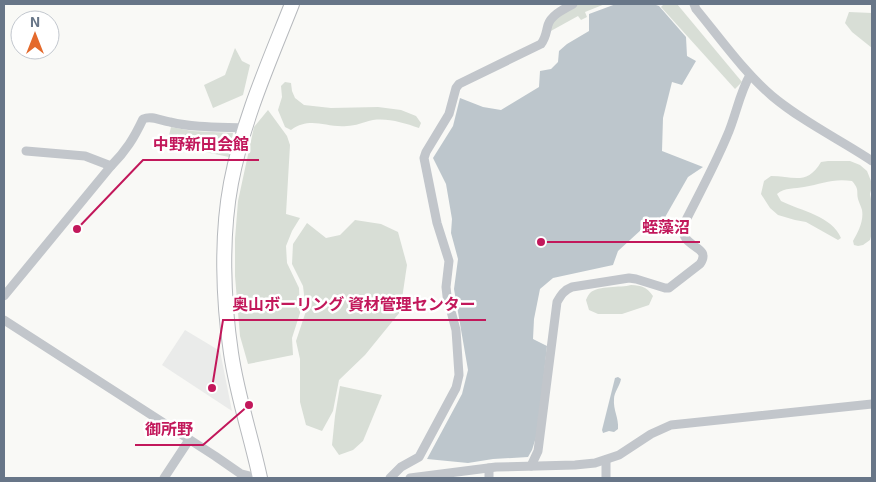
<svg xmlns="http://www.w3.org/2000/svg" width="876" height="482" font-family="'Exo 2','Noto Sans JP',sans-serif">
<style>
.built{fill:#eaebea}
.green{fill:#d8ded6}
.water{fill:#bdc6cc}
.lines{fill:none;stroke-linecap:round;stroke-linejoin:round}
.highway-casing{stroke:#b6b9bd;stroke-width:16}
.minor{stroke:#c2c6cb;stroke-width:9}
.highway{stroke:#fff;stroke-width:14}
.leader{fill:none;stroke:#c2185b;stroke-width:2}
.callout-dot{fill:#c2185b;stroke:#fff;stroke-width:2}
.callout-label{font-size:16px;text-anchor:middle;font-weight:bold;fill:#c2185b;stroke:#fff;stroke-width:5;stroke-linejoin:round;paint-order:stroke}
</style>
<rect width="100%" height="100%" fill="#f9f9f6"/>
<path class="built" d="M185,330L220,351L232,411L162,365Z"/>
<g class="green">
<path d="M579,4H605L585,12L587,17L581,20L578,16L549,32L556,16Z"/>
<path d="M664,4H677L742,82L735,89L661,7Z"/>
<path d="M849,12L872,13V48L852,32L845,23Z"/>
<path d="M235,48L242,61L250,65L243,95L213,108L204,85L225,75Z"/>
<path d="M285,82L291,83L292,91L295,98L304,105L331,108L378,107L401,110L416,116L421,123L419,128C404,123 389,118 373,120C364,122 355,126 347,126C325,128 311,116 291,130L285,127L278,110L282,97L281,86Z"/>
<path d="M268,110L287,136L290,145L286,214L300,218L292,231L286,246L287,263L299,288L300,313L292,338L293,355L248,364L240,336L235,276V239L238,201L254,127Z"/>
<path d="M171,127L192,131L233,133L229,157L167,144Z"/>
<path d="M828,161H850L860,165L867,171L871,181L872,187L870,194L872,204V233L870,240L863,245L858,246L854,245L853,241C858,232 864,221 862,210C861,206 859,203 858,199C856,191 860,190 852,181C833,178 822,184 804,187C795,189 785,187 777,194L781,201C801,211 832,216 841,238L838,240L806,222L795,220L778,215L770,208L761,194L764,181L771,176C793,176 807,186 821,162Z"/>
<path d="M355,220L381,224L398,232L407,265L400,312L365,355L339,380L333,411L322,431L306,425L300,402V359L296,341L306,311L303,286L292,264L293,244L307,223L326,238L340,235Z"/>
<path d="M631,285C642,286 646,286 653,296L649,305L622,314H598L589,310L586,300C587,298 588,295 590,293C599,285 620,288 631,285Z"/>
<path d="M340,386L382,395L363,441L353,450L339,455L332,445L335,416Z"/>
</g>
<g class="water">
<path d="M616,4H653L659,6L686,37L687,56L696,61L682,85L672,82L663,118L662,151L703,167L688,177L664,219H651L642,229L618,251L613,265L553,278L540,289L534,319L533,339L547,346L538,431L532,450L528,457L493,459L468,463L427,459L462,394L468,370L454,289L458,259L451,233L452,219L446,184L433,158L453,126L460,98L483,107L501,110L539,87L540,71L551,69L558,62L559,51L567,44L589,31V14Z"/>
<path d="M618,377L621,379C620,386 614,392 614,399C613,410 619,418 618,429L614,432L609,431L603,433L602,430L615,378Z"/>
</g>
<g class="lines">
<defs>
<path id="highway" d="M260,478C251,436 237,395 231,353C223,299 221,236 231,183C243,120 269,62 292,4"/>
</defs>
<use href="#highway" class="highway-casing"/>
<g class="minor">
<path d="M694,4L696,9C720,38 743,71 772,96C803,122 839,139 872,161"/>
<path d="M26,151L85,156L111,166"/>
<path d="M4,296L111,166C126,151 134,138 143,119C152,115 161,121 170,122C195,128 220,127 245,128"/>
<path d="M4,320L215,456L241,474L258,478"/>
<path d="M531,466L538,451L557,302C561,295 564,290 572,287L629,278L636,279L665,288H669L700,264C713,245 680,249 683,226C698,196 714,167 727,136C736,116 739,94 750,75"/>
<path d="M489,468V478"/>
<path d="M164,478L189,440"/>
<path d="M390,478L401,467L419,457L456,388L459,375L456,330L447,296L446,287L449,261L437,223L424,158L426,152L449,114L456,88L459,84L541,44C546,38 546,32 548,25C551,15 564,9 573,4"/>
<path d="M410,478L496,467L575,465L595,463L619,455L651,434L671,425L872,404"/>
<path d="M606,478V460"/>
</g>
<use href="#highway" class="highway"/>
</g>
<path class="leader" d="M77 229L143 160H259M541 242L632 242H700M212 388L223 320H486M249 405L203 445H135"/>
<g class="callout-dot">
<circle cx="77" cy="229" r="5"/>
<circle cx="541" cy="242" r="5"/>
<circle cx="212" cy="388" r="5"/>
<circle cx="249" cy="405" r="5"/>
</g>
<g class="callout-label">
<text x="201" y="150">中野新田会館</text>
<text x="666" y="233">蛭藻沼</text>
<text x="354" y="310">奥山ボーリング 資材管理センター</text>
<text x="169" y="435">御所野</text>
</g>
<rect width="876" height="482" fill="none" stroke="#687688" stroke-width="10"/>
<g transform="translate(35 35)"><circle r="24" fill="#ffffff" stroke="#c3c8cf"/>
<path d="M0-4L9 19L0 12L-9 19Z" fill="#e46a2c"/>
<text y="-8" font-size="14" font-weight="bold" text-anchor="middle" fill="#687688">N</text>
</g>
</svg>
